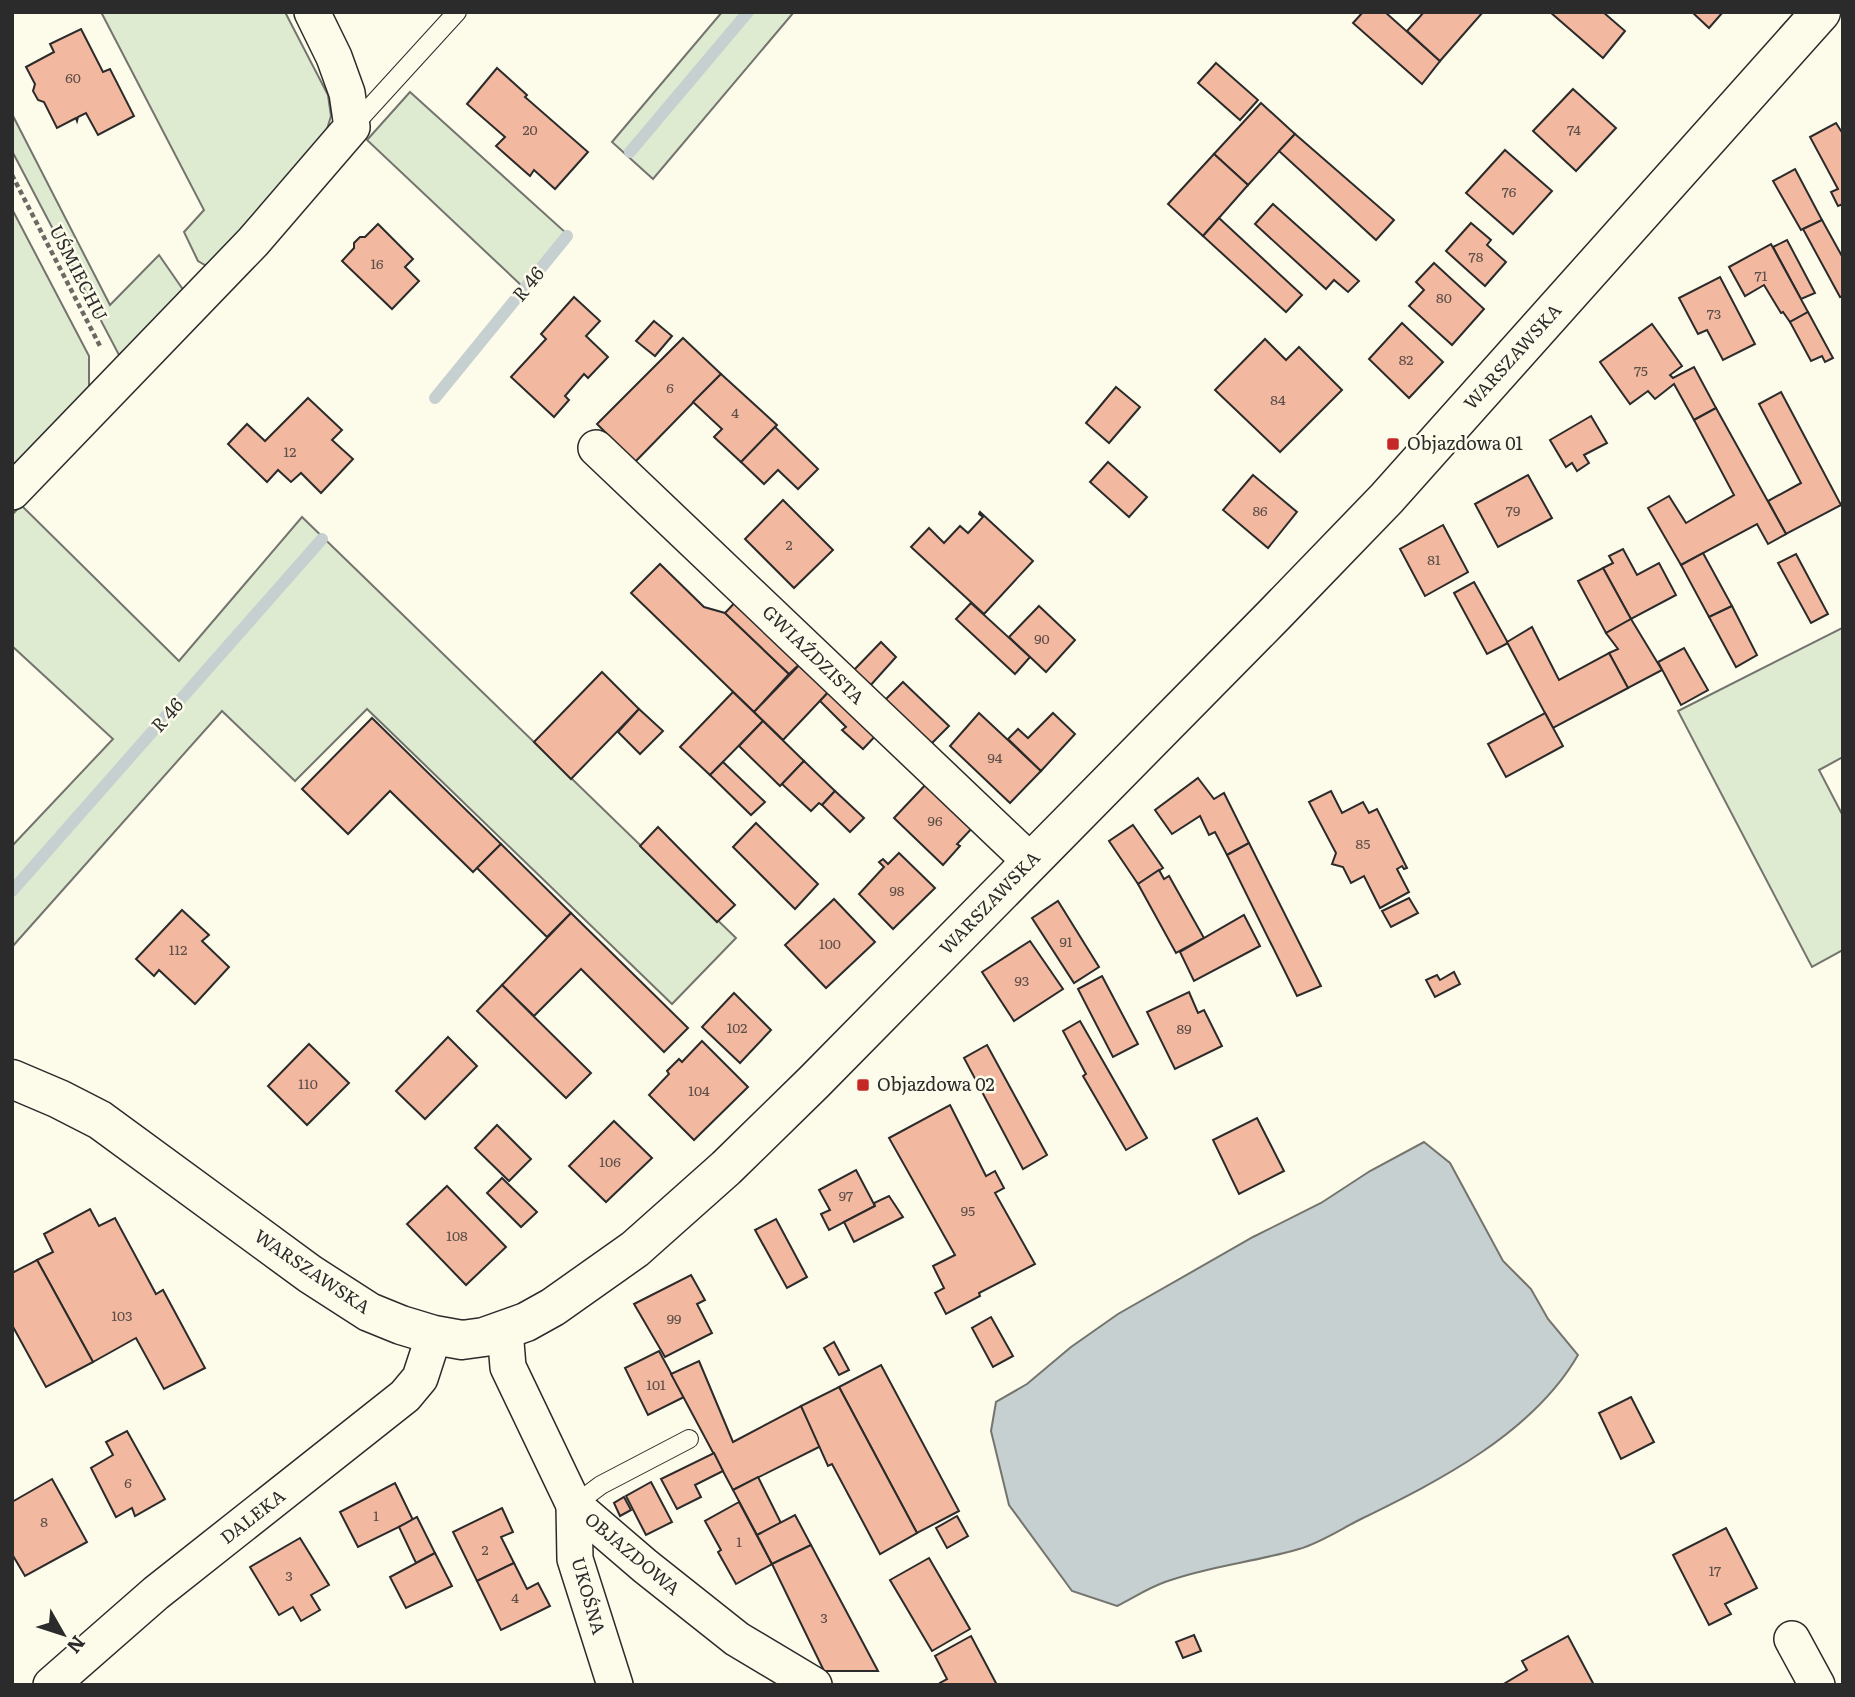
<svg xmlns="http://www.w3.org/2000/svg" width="1855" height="1697" font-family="Literata,serif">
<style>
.green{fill:#deebd1;stroke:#74746e;stroke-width:2}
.water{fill:#c7d0d0;stroke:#74746e;stroke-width:2}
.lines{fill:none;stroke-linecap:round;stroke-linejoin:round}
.stream{stroke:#c7d0d0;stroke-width:12}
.building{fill:#f2b8a0;stroke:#2b2b2b;stroke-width:2}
.lane-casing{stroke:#2b2b2b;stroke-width:20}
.street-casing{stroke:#2b2b2b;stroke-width:38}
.secondary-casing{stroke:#2b2b2b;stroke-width:41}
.path{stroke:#6a6964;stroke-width:4.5;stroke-dasharray:5 3.5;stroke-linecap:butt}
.lane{stroke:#fdfbea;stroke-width:18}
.street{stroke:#fdfbea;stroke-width:35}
.secondary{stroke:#fdfbea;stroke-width:38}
.poi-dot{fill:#c62828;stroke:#fdfbea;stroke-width:2.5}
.labels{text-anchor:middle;stroke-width:5;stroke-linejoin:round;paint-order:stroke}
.number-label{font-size:14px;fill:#5d4e48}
.street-label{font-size:18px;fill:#2b2b2b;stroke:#fdfbea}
.poi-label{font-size:18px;fill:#2b2b2b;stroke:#fdfbea;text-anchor:start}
.water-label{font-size:19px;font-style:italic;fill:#2b2b2b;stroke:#fdfbea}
</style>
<rect width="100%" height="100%" fill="#fdfbea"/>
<g class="green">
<path d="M101,12H285L328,95L331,116L324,139L212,269L198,261L184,232L204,210Z"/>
<path d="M722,12H794L653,179L612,142Z"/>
<path d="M410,92L566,233L522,286L367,140Z"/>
<path d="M12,114L110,305L159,255L184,291L178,302L119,355L12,151Z"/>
<path d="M12,209L89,356V394L12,474Z"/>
<path d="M21,505L179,661L302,517L736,938L672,1004L367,709L295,781L222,711L12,947V846L113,739L12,646V515Z"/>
<path d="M1842,628L1843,757L1819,770L1843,816V950L1812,967L1678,711Z"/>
</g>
<path class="water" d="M1424,1142L1450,1163L1503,1261L1531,1289L1548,1319L1578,1355C1533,1433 1439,1481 1361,1519C1341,1529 1320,1543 1299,1549C1255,1562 1208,1566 1165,1582C1148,1588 1133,1598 1117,1606L1072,1591L1009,1505L991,1431L996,1402L1027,1384L1071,1347L1118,1314L1253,1237L1321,1203L1370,1171Z"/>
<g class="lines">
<g class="stream">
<path d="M630,152L748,12"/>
<path d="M435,398L567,236"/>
<path d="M12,891L322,539"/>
</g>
</g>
<g class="building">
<path d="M1363,12H1385L1440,61L1422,84L1353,23Z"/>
<path d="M1424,12H1483L1440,61L1407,31Z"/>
<path d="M1550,12H1603L1625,31L1603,58Z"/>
<path d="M1692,12H1723L1709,28Z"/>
<path d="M81,29L103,72L110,69L134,116L98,135L86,113L78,117L77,121L76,118L57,128L44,102L38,100L33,91L35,84L26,67L54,52L50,44Z"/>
<path d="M1216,63L1258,100L1240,120L1198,83Z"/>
<path d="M497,68L527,95L525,97L588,152L555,189L534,170L530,176L496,146L505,137L467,104Z"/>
<path d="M1573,89L1616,128L1576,171L1533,131Z"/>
<path d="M1261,103L1295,134L1248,185L1214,154Z"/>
<path d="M1836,123L1843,134V204L1838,206L1831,192L1838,189L1810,137Z"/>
<path d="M1295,134L1394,220L1376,240L1279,151Z"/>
<path d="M1505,150L1552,191L1513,234L1466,193Z"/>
<path d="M1214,154L1248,185L1203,236L1168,204Z"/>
<path d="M1795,169L1822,220L1801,230L1773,181Z"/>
<path d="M1273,204L1359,281L1348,292L1334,280L1326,289L1255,224Z"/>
<path d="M1219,218L1302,295L1286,312L1203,236Z"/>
<path d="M1822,220L1843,258V296L1840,297L1803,229Z"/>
<path d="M1471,223L1491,240L1487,245L1506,262L1485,286L1446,251Z"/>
<path d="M378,224L413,259L405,267L419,281L392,309L342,261L354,248V243L360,237H365Z"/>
<path d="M1787,240L1815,293L1801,299L1773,247Z"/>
<path d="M1771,244L1808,312L1790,322L1783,312L1781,313L1764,285L1745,296L1729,267Z"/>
<path d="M1434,263L1484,309L1452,345L1409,306L1424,290L1416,282Z"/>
<path d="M1720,277L1755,344L1723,360L1707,330L1698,334L1679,298Z"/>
<path d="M574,297L600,321L586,336L608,357L588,378L584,374L565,396L569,400L554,417L511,377L546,339L541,334Z"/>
<path d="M1808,312L1833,358L1825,362L1822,356L1811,361L1790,322Z"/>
<path d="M654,321L672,336L655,356L636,341Z"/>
<path d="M1402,323L1443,362L1409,398L1369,359Z"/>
<path d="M1652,324L1682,366L1670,375L1673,378L1694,367L1716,408L1694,420L1674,384L1655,399L1648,391L1630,404L1600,362Z"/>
<path d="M683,338L721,374L635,462L597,424Z"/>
<path d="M1265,339L1286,360L1299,347L1342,390L1280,452L1215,390Z"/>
<path d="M721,374L777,425L741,462L714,437L722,429L693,402Z"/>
<path d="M1116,387L1140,407L1109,443L1086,423Z"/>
<path d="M1781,392L1841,505L1786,534L1768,501L1801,483L1759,404Z"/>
<path d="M308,398L342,430L332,440L353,459L321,493L301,473L291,482L278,470L267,482L228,444L247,424L265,441Z"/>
<path d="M1716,408L1786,534L1768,544L1757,524L1681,565L1648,508L1669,496L1686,523L1734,495L1694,420Z"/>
<path d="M1591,416L1607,443L1584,455L1589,463L1577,471L1572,463L1566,467L1550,440Z"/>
<path d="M775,427L818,469L798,489L778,470L764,484L741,462Z"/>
<path d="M1108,462L1147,497L1129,517L1090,482Z"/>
<path d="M1253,475L1297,512L1268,548L1223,510Z"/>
<path d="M1528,475L1552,518L1498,547L1475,504Z"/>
<path d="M783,500L833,550L794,588L745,539Z"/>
<path d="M980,512L1033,561L984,614L911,547L929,528L944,543L960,526L968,533L983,517L979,514Z"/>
<path d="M1443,525L1468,572L1425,596L1400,549Z"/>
<path d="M1623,549L1637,575L1659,563L1676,595L1631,619L1603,568L1613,563L1609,556Z"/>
<path d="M1703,553L1732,606L1709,617L1681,565Z"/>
<path d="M1796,554L1828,614L1811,623L1778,563Z"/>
<path d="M660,564L704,607L725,613L789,674L754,712L631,593Z"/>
<path d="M1603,568L1631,619L1606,633L1578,581Z"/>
<path d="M1474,582L1508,643L1487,654L1454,593Z"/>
<path d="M741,596L806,658L789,674L725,613Z"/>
<path d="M971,603L1030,657L1015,674L956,619Z"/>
<path d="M1039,606L1075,640L1046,672L1009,637Z"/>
<path d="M1732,606L1757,655L1736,667L1709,617Z"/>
<path d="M1631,619L1662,670L1628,688L1609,653L1618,649L1606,633Z"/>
<path d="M1532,627L1559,680L1609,653L1628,688L1553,728L1507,642Z"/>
<path d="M881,642L896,657L869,687L852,672Z"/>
<path d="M1684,648L1708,690L1681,705L1658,662Z"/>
<path d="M806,658L835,685L783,740L754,712Z"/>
<path d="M602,672L639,709L571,779L534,742Z"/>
<path d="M903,682L949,726L928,747L882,703Z"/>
<path d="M835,685L881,730L863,749L842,730L846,727L820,701Z"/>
<path d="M733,692L763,721L710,775L680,747Z"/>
<path d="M639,709L663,731L640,754L618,732Z"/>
<path d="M979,713L1041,771L1010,803L950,746Z"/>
<path d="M1053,713L1075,734L1041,771L1008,739L1018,729L1028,738Z"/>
<path d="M1545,713L1563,746L1506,777L1488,744Z"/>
<path d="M372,718L501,844L473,872L390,791L348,834L302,789Z"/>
<path d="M763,721L804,761L780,786L739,746Z"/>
<path d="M804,761L835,791L822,805L819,803L811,811L782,784Z"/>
<path d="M723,762L765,802L751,815L710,775Z"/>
<path d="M1198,778L1214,799L1224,793L1249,843L1227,855L1215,832L1209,835L1200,816L1172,834L1155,810Z"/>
<path d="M930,780L976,824L957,844L960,846L943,865L894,818Z"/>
<path d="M835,791L864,818L850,832L822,805Z"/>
<path d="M1331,791L1342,813L1363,802L1369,813L1377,809L1407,868L1404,869L1402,866L1397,869L1409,892L1380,908L1364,876L1351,883L1343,867L1332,864L1336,853L1309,802Z"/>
<path d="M756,823L818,884L795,909L733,847Z"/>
<path d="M1133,825L1163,868L1138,884L1109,841Z"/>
<path d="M658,827L735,905L717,922L640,846Z"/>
<path d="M1249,843L1321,986L1297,996L1227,855Z"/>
<path d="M501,844L571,913L547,937L477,868Z"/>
<path d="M899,853L935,888L893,929L859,894L884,867L879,862L883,859L888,864Z"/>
<path d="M1159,870L1164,879L1169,876L1204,938L1176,953L1138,884Z"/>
<path d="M1409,898L1418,913L1391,927L1382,911Z"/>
<path d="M834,899L875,942L826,988L785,945Z"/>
<path d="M1058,901L1099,967L1074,983L1032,918Z"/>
<path d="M182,910L209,935L202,941L229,967L195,1004L159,970L154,976L136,959Z"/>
<path d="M571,913L688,1028L664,1052L581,969L534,1016L502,985Z"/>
<path d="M1244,915L1260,946L1194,981L1180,952Z"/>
<path d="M1030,941L1063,989L1014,1021L982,972Z"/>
<path d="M1454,972L1460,984L1435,997L1426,980L1437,975L1440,980Z"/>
<path d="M1102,976L1138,1044L1113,1057L1078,989Z"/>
<path d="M502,985L591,1073L566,1098L477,1011Z"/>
<path d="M1189,992L1198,1013L1204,1010L1222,1046L1175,1069L1147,1012Z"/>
<path d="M734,993L771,1030L740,1063L702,1027Z"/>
<path d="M1080,1021L1147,1138L1126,1150L1083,1076L1086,1074L1063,1031Z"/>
<path d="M448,1037L477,1066L425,1119L396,1091Z"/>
<path d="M702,1041L748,1087L694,1140L649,1095L669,1074L667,1071L679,1059L682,1062Z"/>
<path d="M309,1044L349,1083L307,1125L268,1086Z"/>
<path d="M987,1045L1047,1155L1023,1169L964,1058Z"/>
<path d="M950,1105L986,1176L995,1171L1004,1188L995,1193L1035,1264L979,1293L980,1296L946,1314L935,1293L944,1288L933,1266L955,1255L889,1138Z"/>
<path d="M1257,1118L1284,1171L1239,1194L1213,1140Z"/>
<path d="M614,1121L652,1158L606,1202L569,1166Z"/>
<path d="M497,1125L531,1159L509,1181L475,1148Z"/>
<path d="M856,1170L875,1206L829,1230L821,1214L830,1210L819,1190Z"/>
<path d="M502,1178L537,1212L521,1227L487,1193Z"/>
<path d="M447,1186L506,1247L466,1285L407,1224Z"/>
<path d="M889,1196L903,1217L854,1242L844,1222L875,1206L874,1203Z"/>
<path d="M90,1209L99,1226L115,1218L156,1294L163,1290L205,1368L164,1389L136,1338L93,1362L37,1260L53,1252L44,1234Z"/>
<path d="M776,1219L807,1277L787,1288L755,1230Z"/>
<path d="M37,1260L93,1362L46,1387L12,1325V1273Z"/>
<path d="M691,1275L705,1300L697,1304L712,1333L665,1357L634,1304Z"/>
<path d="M991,1317L1013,1356L993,1367L972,1328Z"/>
<path d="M834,1342L849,1370L839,1375L824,1348Z"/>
<path d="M659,1351L684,1397L648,1415L625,1368Z"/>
<path d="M699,1361L733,1442L801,1406L821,1446L733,1490L671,1374Z"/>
<path d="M881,1365L959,1511L917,1533L839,1387Z"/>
<path d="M839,1387L917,1533L880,1554L832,1464L828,1466L801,1406Z"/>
<path d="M1631,1397L1654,1442L1621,1459L1599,1413Z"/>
<path d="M127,1431L165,1499L135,1516L132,1508L116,1517L91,1468L113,1455L106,1442Z"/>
<path d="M714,1453L723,1471L695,1485L701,1497L677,1509L661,1479Z"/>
<path d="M758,1477L781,1523L757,1535L733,1490Z"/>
<path d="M52,1479L87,1542L25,1576L12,1554V1502Z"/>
<path d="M651,1482L672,1522L646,1535L626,1496Z"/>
<path d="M395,1483L413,1520L358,1547L340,1512Z"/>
<path d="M624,1497L631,1510L620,1516L614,1503Z"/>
<path d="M739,1502L772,1564L736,1584L718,1552L721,1550L705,1521Z"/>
<path d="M502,1508L513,1532L501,1537L514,1563L477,1581L453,1532Z"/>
<path d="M795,1515L811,1545L772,1564L757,1535Z"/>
<path d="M957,1516L968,1536L947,1548L936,1528Z"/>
<path d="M417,1517L435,1553L416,1563L399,1527Z"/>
<path d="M1726,1528L1757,1588L1725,1604L1731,1614L1709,1625L1673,1555Z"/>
<path d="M300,1538L329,1585L311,1595L320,1610L301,1621L293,1607L279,1615L250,1567Z"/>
<path d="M811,1545L878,1671H824L772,1564Z"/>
<path d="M435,1553L452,1586L406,1608L390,1577Z"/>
<path d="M929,1558L970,1629L932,1651L890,1580Z"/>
<path d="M514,1563L527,1589L538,1583L550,1606L501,1630L477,1581Z"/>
<path d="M1194,1635L1201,1651L1183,1658L1176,1642Z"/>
<path d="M971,1636L997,1685H941L940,1683L947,1679L935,1656Z"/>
<path d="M1568,1636L1594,1685H1502L1527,1670L1522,1661Z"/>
</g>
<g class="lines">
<defs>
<g id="lane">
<path d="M353,126L457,12"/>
<path d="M574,1505L601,1485L689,1439"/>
</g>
<g id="street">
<path d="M596,448L1031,862"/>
<path d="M12,492L253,242L352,127L347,93L334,57L312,12"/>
<path d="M505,1330L508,1367L574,1505L645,1566L737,1639L814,1685"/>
<path d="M574,1505L575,1559L615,1685"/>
<path d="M1792,1639L1817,1685"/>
<path d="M51,1685L156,1593L405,1396L420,1378L434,1335"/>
</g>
<path id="secondary" d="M12,1079L59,1099L100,1120L310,1274L369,1312L401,1325L434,1335L462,1340L484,1337L526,1322L553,1307L635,1249L726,1168L814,1082L1274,615L1387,498L1821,12"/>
</defs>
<use href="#lane" class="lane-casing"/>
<use href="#street" class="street-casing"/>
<use href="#secondary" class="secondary-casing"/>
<path class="path" d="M12,175L101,348"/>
<use href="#lane" class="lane"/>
<use href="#street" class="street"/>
<use href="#secondary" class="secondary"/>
</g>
<g class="poi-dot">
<rect x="1386" y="437" width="14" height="14" rx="3.5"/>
<rect x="856" y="1078" width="14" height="14" rx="3.5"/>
</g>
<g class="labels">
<g class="number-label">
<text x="73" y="83">60</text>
<text x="530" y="135">20</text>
<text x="1574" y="135">74</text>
<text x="1509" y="197">76</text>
<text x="1476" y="262">78</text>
<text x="377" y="269">16</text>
<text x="1761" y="281">71</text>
<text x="1444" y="303">80</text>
<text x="1714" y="319">73</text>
<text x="1406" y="365">82</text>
<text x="1641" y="376">75</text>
<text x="670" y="393">6</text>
<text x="1278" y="405">84</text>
<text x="735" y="418">4</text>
<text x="290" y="457">12</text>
<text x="1260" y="516">86</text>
<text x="1513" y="516">79</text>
<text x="789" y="550">2</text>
<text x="1434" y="565">81</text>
<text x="1042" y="644">90</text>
<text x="995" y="763">94</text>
<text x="935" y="826">96</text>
<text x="1363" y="849">85</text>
<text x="897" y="896">98</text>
<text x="1066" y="947">91</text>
<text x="830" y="949">100</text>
<text x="178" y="955">112</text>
<text x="1022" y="986">93</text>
<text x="737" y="1033">102</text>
<text x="1184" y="1034">89</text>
<text x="308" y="1089">110</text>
<text x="699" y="1096">104</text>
<text x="610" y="1167">106</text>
<text x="846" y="1201">97</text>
<text x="968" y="1216">95</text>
<text x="457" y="1241">108</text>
<text x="122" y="1321">103</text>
<text x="674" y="1324">99</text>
<text x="656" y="1390">101</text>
<text x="128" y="1488">6</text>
<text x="376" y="1521">1</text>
<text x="44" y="1527">8</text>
<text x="739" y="1547">1</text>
<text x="485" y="1555">2</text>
<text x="1715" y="1576">17</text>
<text x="289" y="1581">3</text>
<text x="515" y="1603">4</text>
<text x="824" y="1623">3</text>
</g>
<g class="street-label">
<text transform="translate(78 273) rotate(63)" y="6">UŚMIECHU</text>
<text transform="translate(1513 357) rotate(-48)" y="6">WARSZAWSKA</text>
<text transform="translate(813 655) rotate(44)" y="6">GWIAŹDZISTA</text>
<text transform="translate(990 903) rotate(-46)" y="6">WARSZAWSKA</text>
<text transform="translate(312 1272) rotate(34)" y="6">WARSZAWSKA</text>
<text transform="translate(253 1517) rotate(-38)" y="6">DALEKA</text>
<text transform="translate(632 1554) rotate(40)" y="6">OBJAZDOWA</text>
<text transform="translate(588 1596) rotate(74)" y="6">UKOŚNA</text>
</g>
<g class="poi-label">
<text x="1407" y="450">Objazdowa 01</text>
<text x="877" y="1091">Objazdowa 02</text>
</g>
<g class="water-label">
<text transform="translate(528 284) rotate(-51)" y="7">R 46</text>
<text transform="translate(167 715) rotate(-49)" y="7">R 46</text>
</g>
</g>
<rect width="1855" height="1697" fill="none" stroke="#2b2b2b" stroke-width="28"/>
<g transform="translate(63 1634) rotate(129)" stroke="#fdfbea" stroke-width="5" paint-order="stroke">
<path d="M0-5L12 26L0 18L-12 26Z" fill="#2b2b2b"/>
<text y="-10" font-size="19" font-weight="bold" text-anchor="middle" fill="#2b2b2b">N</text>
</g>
</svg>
